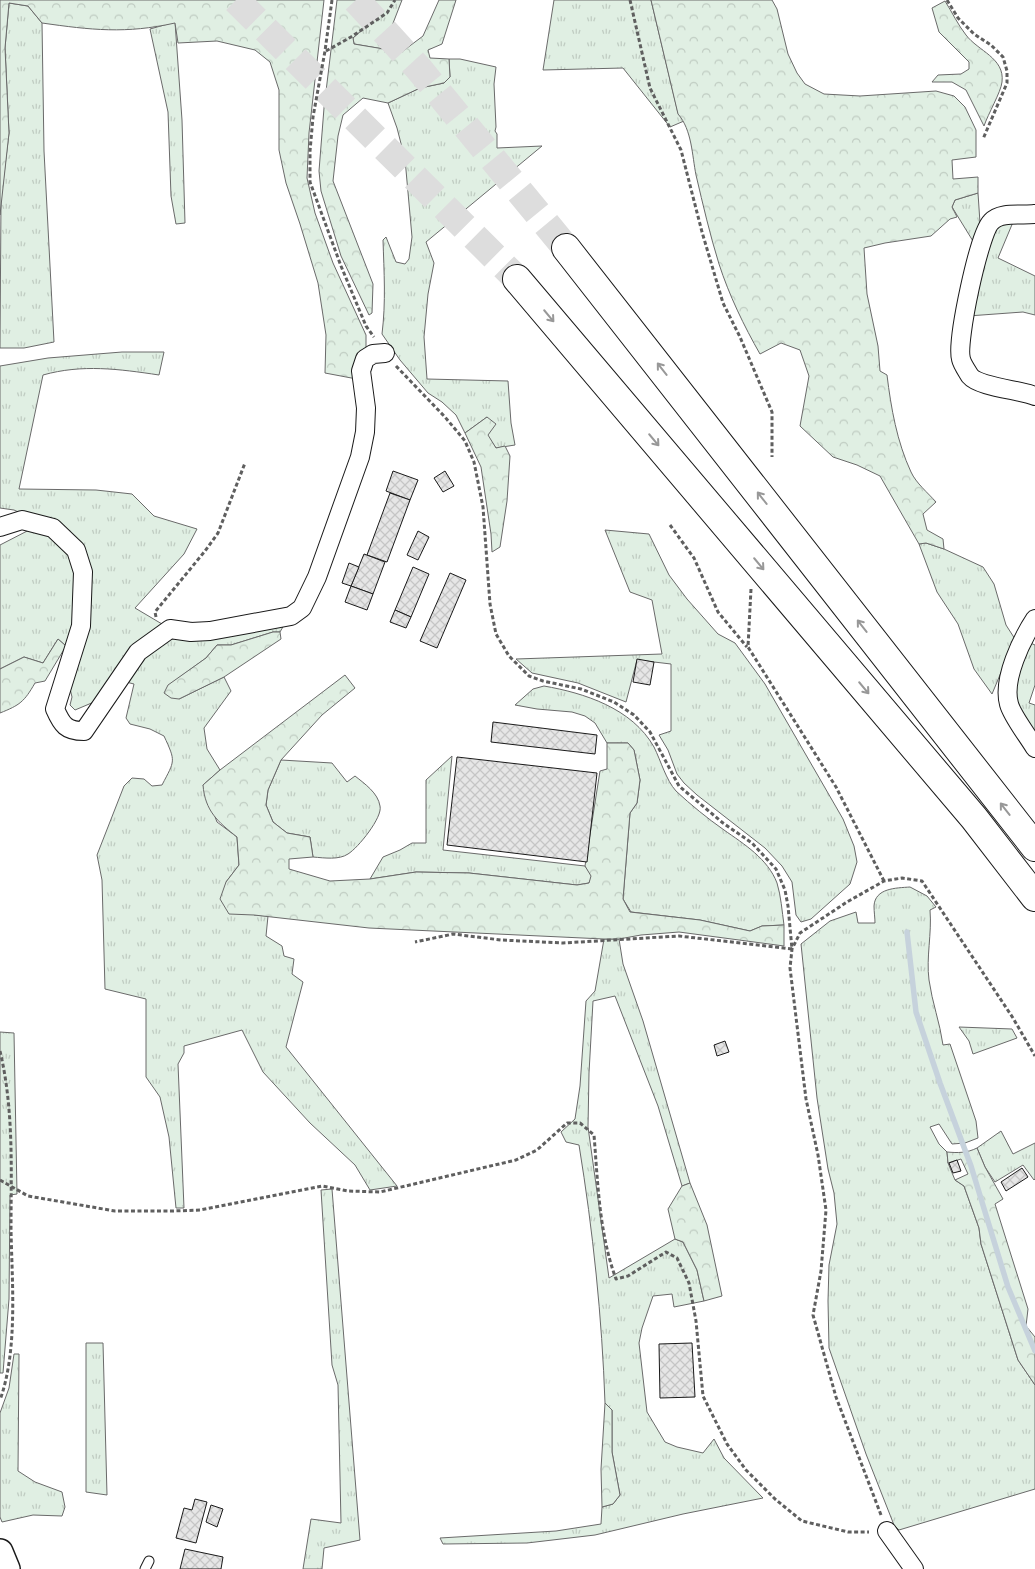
<svg xmlns="http://www.w3.org/2000/svg" width="1035" height="1569" font-family="Inter,sans-serif">
<style>
.grass{fill:url(#grass-tufts);stroke:#6a6a6a}
.forest{fill:url(#forest-crowns);stroke:#6a6a6a}
.lines{fill:none;stroke-linecap:round;stroke-linejoin:round}
.stream{stroke:#c6d2dc;stroke-width:5.5}
.building{fill:url(#building-cross-hatch);stroke:#1a1a1a}
.highway-tunnel{stroke:#ddd;stroke-width:28;stroke-dasharray:28 14;stroke-linecap:butt}
.lane-casing{stroke:#1a1a1a;stroke-width:11}
.street-casing{stroke:#1a1a1a;stroke-width:20}
.secondary-casing{stroke:#1a1a1a;stroke-width:28}
.highway-casing{stroke:#1a1a1a;stroke-width:30}
.path{stroke:#5f5f5f;stroke-width:3;stroke-dasharray:4 2.5;stroke-linecap:butt}
.lane{stroke:#fff;stroke-width:9}
.street{stroke:#fff;stroke-width:18}
.secondary{stroke:#fff;stroke-width:25}
.highway{stroke:#fff;stroke-width:28}
.oneway{stroke:#989898}
</style>
<defs>
<pattern id="grass-tufts" width="24" height="20" patternUnits="userSpaceOnUse" patternTransform="scale(1.25)"><rect width="24" height="20" fill="#e0efe3"/><path d="M3 7l-1-3M5 7V3M7 7l1-3M15 17l-1-3M17 17v-4M19 17l1-3" fill="none" stroke="#c0ccc2"/></pattern>
<pattern id="forest-crowns" width="20" height="18" patternUnits="userSpaceOnUse" patternTransform="scale(1.25)"><rect width="20" height="18" fill="#e0efe3"/><path d="M2 6a3 3 0 1 1 6 0M12 15a3 3 0 1 1 6 0" fill="none" stroke="#c0ccc2"/></pattern>
<pattern id="building-cross-hatch" width="8" height="8" patternUnits="userSpaceOnUse" patternTransform="scale(1.25)"><rect width="8" height="8" fill="#e6e6e6"/><path d="M0 0l8 8M0 8l8-8" fill="none" stroke="#c5c5c5"/></pattern>
</defs>
<rect width="100%" height="100%" fill="#fff"/>
<g class="grass">
<path d="M372,0H402L383,49L354,44L353,38L375,18L367,6Z"/>
<path d="M554,0H651L678,113L684,121L670,127L623,68L543,70Z"/>
<path d="M9,3L28,6L42,23L44,151L54,342L24,348H0L1,199L9,133L5,48Z"/>
<path d="M175,22L182,120L185,223L176,224L171,196L168,112L150,29Z"/>
<path d="M449,59H460L496,67L494,84L496,127L495,131L497,134V148L542,146L426,242L434,263L428,294L424,337L427,379L508,381L511,423L515,445L496,448L487,435V417L465,433L456,415L442,402L428,393L400,360L382,334C386,302 384,272 383,240L386,237L396,262L405,264L409,259L412,237L405,159L397,128L388,103L420,88L444,83L450,77Z"/>
<path d="M978,193L980,223L976,246L952,207L955,200Z"/>
<path d="M1016,215L998,258L1035,276V315L1023,312L968,316L991,228Z"/>
<path d="M122,352H164L159,375C119,369 82,364 43,375L19,489L96,490L132,494L154,516L197,529L184,554L135,608L162,624L179,632L284,625L280,632H273L231,645H217L206,658L169,685L179,699L224,677L231,691L204,728L207,749L220,770L203,785L217,822L237,837L239,865L226,882L254,915L268,916L266,936L282,946L284,956L294,959L292,974L303,982L286,1047L397,1186L370,1190L355,1165L310,1123L263,1072L242,1030L184,1046V1053L178,1064L184,1208H176L169,1137L160,1097L146,1077V999L105,989L102,880L97,855L124,786L132,778L144,779L152,786L162,785C175,760 176,762 164,736L150,729L130,724L126,718L134,684L126,682L94,702L75,710L70,705L72,697L68,680L89,567L75,537L67,529L31,518L14,510L0,508V366L48,358Z"/>
<path d="M33,528L56,534L76,559V624L66,646L58,639L43,663L24,657L0,669V545Z"/>
<path d="M605,530L649,534L669,575L687,599L718,634L735,643L765,684L843,819L854,846L857,862L850,884L811,919L801,922L796,915L792,882L782,866L765,848L697,795L684,783L677,774L668,750L659,735L671,731V664L637,660L626,702L578,683L532,673L516,659L662,654L652,600L630,592Z"/>
<path d="M926,543L944,549L983,567L994,584L1006,625L1015,639L992,694L974,669L958,624L937,592L919,544Z"/>
<path d="M1028,642L1035,645V685L1029,703L1035,705V734L1013,698V677Z"/>
<path d="M544,686C584,693 632,708 654,747C661,761 666,780 676,791C691,805 707,818 724,830C744,844 768,859 777,883C781,896 782,911 784,925L762,926L750,931L700,920L631,912L623,899L630,813L637,803L640,780L634,750L628,743H607L595,723L585,716L572,712L537,709L515,705L533,689Z"/>
<path d="M452,756L443,850L585,866L592,876L589,883L577,885L469,873L416,872L370,879L383,857L400,850L412,843H426V780Z"/>
<path d="M281,760L332,763L347,782L355,776C365,784 378,793 380,806C383,817 358,848 348,854C339,860 325,858 313,857L310,837L287,833L273,822L266,805L268,790Z"/>
<path d="M910,887L927,896L936,907L930,910C932,934 926,957 929,980C932,1002 940,1023 943,1045L950,1044L976,1121L978,1138L965,1143L952,1144L939,1124L930,1127L939,1144L947,1152L948,1163L955,1180L964,1186L979,1228L981,1244L1018,1360L1035,1385V1489L899,1530L894,1525L866,1454L829,1348L828,1301L829,1265L837,1224L834,1193L828,1169L817,1098L801,944L830,921L856,912L858,923H875C875,918 874,912 874,906C875,888 896,888 910,887Z"/>
<path d="M604,939H619L623,964L643,1021L690,1183L682,1186L658,1106L615,996L593,1001L589,1073L588,1127L609,1278L675,1239L683,1242L697,1270L704,1301L674,1307L672,1294L653,1296L642,1328L639,1343L647,1412L665,1442L677,1447L703,1453L714,1439L724,1458L763,1498L683,1514L595,1535L527,1543L443,1544L440,1538L556,1531L601,1524L602,1507L613,1504L620,1495L612,1452V1410L605,1403C602,1317 593,1231 579,1145L566,1142L561,1132L575,1119L580,1086L586,1001L595,991Z"/>
<path d="M959,1027L1012,1029L1017,1038L973,1054L969,1041Z"/>
<path d="M0,1032L14,1033L17,1194L10,1195L9,1299L3,1373H0Z"/>
<path d="M1001,1131L1013,1154L1035,1143V1179L1034,1180L1023,1165L995,1182L985,1167L977,1148Z"/>
<path d="M332,1189L360,1540L324,1548L322,1569H303L311,1519L341,1523L338,1385L332,1365L321,1190Z"/>
<path d="M86,1343H103L107,1495L86,1492Z"/>
<path d="M14,1354H19L18,1471L35,1482L62,1492L65,1507L62,1516L33,1515L2,1522L0,1517V1413L9,1388Z"/>
</g>
<g class="forest">
<path d="M0,0H324L309,133L307,178L315,213L333,263L366,335V355L362,380L325,373L326,335L318,283L300,224L286,183L279,150V90L270,62L255,50L217,41L178,43L175,23C126,34 91,30 42,23L28,6L9,3L5,48L9,133L0,215Z"/>
<path d="M337,0H363L375,18L353,38L354,44L390,50L403,51L423,36L439,0H456L442,44L428,50L430,58L449,59L450,77L444,83L420,88L388,103L363,98L343,115L338,136L333,181L373,284L372,313L369,315L341,256L321,191L319,171L324,108Z"/>
<path d="M651,0H772L777,9L788,54L797,73L805,84L824,94L860,96L936,91L954,96L965,107L976,130V157L952,160L953,179L978,177V193L955,200L952,207L957,217L950,219L931,236L885,243L864,248L867,294L878,346L880,371L887,375C891,408 897,442 911,472C916,483 928,493 936,502L923,514L927,530L943,539L944,549L926,543L919,544L880,476L857,465L833,457L800,426L809,376L800,350L781,343L760,354C744,326 729,295 719,264C710,235 703,205 696,175C692,155 692,130 678,114Z"/>
<path d="M945,1C952,12 958,25 966,35C978,51 1005,58 1002,82C1001,92 988,114 984,126L966,90L952,82H932L938,75L961,74L969,69V62L939,32L932,8Z"/>
<path d="M487,417L496,424L488,435L496,448L505,446L510,456L507,501L500,547L492,552L491,534L481,467L465,433Z"/>
<path d="M273,632H280L281,639L224,677L179,699L171,698L164,693L168,685L206,658L217,645H231Z"/>
<path d="M58,639L66,646L45,681L35,683C24,702 20,705 0,713V669L24,657L43,663Z"/>
<path d="M345,675L355,688L322,715L281,760L268,790L266,805L273,822L287,833L310,837L313,857L289,859V869L330,881L370,879L416,872L469,873L577,885L589,883L591,876L585,866L600,771L607,769V743H628L634,750L640,780L637,803L630,813L623,899L630,912L700,920L750,931L762,926L784,925V946L679,932L641,935L619,939H604L369,928L254,915L229,914L220,899L226,882L239,865L237,837C218,822 205,811 203,785L220,770Z"/>
<path d="M977,1148L985,1167L1003,1199L995,1204L1028,1309L1026,1326L1035,1337V1385L1018,1360L981,1244L979,1228L964,1186L955,1180L968,1174L961,1159L948,1163L947,1152C958,1153 967,1153 977,1148Z"/>
<path d="M690,1183L707,1225L722,1296L704,1301L697,1270L683,1242L675,1239L668,1209L682,1186Z"/>
<path d="M605,1403L612,1410V1452L620,1495L613,1504L602,1507L601,1469Z"/>
</g>
<g class="lines">
<path class="stream" d="M907,932L916,1012L940,1083L971,1166L1008,1287L1035,1351"/>
</g>
<g class="building">
<path d="M393,471L418,480L410,500L386,491Z"/>
<path d="M445,471L454,486L443,492L434,478Z"/>
<path d="M390,493L410,500L387,562L367,555Z"/>
<path d="M418,531L429,537L418,560L407,555Z"/>
<path d="M364,554L385,562L373,594L351,586Z"/>
<path d="M349,563L359,567L351,586L342,583Z"/>
<path d="M413,567L429,574L411,617L395,610Z"/>
<path d="M450,573L466,580L437,648L420,641Z"/>
<path d="M351,586L373,594L367,610L345,602Z"/>
<path d="M395,610L411,617L406,628L390,622Z"/>
<path d="M637,659L654,662L650,685L633,682Z"/>
<path d="M493,722L597,735L595,754L491,742Z"/>
<path d="M457,757L597,773L587,862L447,845Z"/>
<path d="M725,1041L729,1052L717,1056L714,1045Z"/>
<path d="M957,1160L961,1171L953,1173L949,1163Z"/>
<path d="M1022,1168L1028,1177L1006,1191L1001,1182Z"/>
<path d="M692,1343L695,1397L660,1398L659,1344Z"/>
<path d="M195,1499L207,1502L196,1543L176,1538L184,1508L192,1510Z"/>
<path d="M211,1505L223,1509L217,1527L206,1522Z"/>
<path d="M185,1549L223,1557L221,1569H180Z"/>
</g>
<g class="lines">
<g class="highway-tunnel">
<path d="M236,0L517,279"/>
<path d="M356,0L419,69L566,248"/>
</g>
<defs>
<path id="lane" d="M145,1569L149,1561"/>
<g id="street">
<path d="M1035,214C1022,216 1001,211 991,222C979,234 956,342 961,359C962,364 967,371 970,376C979,387 1021,390 1035,396"/>
<path d="M0,527L22,520L53,528L76,550L83,572L81,626L55,709C62,725 66,731 84,731L138,652L170,629L191,632L210,631L291,616L302,608L317,577L360,457L365,432L366,408L361,371L365,359L373,354L385,353"/>
<path d="M1035,619C1022,639 1002,679 1009,704C1012,716 1028,736 1035,748"/>
<path d="M887,1531L914,1569"/>
</g>
<path id="secondary" d="M0,1552L7,1569"/>
<g id="highway">
<path d="M566,248L1035,847"/>
<path d="M517,279L974,818L1035,897"/>
</g>
</defs>
<use href="#lane" class="lane-casing"/>
<use href="#street" class="street-casing"/>
<use href="#secondary" class="secondary-casing"/>
<use href="#highway" class="highway-casing"/>
<g class="path">
<path d="M332,0L325,51L313,117L310,151V182L341,266L366,326L374,337"/>
<path d="M630,0L650,88L681,150L702,232L723,303L740,337L772,412V457"/>
<path d="M947,0L958,18L974,34L991,45L1003,57L1007,71V83L983,139"/>
<path d="M326,51L351,37L387,13L395,0"/>
<path d="M396,366L445,417L465,441L474,462L483,507L490,604L496,634L509,656L529,676L543,681L581,689L614,702L634,715L650,732L679,786L723,823L752,843L776,869L785,890L788,906L792,949L679,936L563,943L501,940L453,934L415,942"/>
<path d="M670,525L694,558L718,612L747,647"/>
<path d="M751,589L748,647L836,787L884,881"/>
<path d="M156,617L155,612L205,551L218,533L245,463"/>
<path d="M0,1051C14,1110 11,1170 11,1230C12,1283 18,1350 0,1400"/>
<path d="M0,1180L28,1196L115,1211H173L200,1210L322,1186L348,1191L380,1192L516,1160L537,1150L567,1123H580L594,1135C598,1184 599,1233 616,1279L628,1276L666,1252L677,1258L689,1283L696,1321L703,1396L727,1444L746,1470L775,1499L802,1521L848,1532H869"/>
<path d="M881,1515L836,1397L813,1315L821,1271L826,1210L818,1155L806,1099L790,968L792,949L800,933L847,902L884,881L902,878L922,881L1013,1018L1035,1056"/>
</g>
<use href="#lane" class="lane"/>
<use href="#street" class="street"/>
<use href="#secondary" class="secondary"/>
<use href="#highway" class="highway"/>
</g>
<defs><path id="oneway-shaft" d="M-6 0H5M1.5-3L5.5 0L1.5 3" fill="none" stroke-width="1.6" stroke-linecap="round" stroke-linejoin="round" transform="scale(1.25)"/></defs>
<g class="oneway">
<use href="#oneway-shaft" transform="translate(549 316) rotate(50)"/>
<use href="#oneway-shaft" transform="translate(662 369) rotate(-128)"/>
<use href="#oneway-shaft" transform="translate(654 440) rotate(50)"/>
<use href="#oneway-shaft" transform="translate(762 498) rotate(-128)"/>
<use href="#oneway-shaft" transform="translate(759 564) rotate(50)"/>
<use href="#oneway-shaft" transform="translate(862 626) rotate(-128)"/>
<use href="#oneway-shaft" transform="translate(864 688) rotate(50)"/>
<use href="#oneway-shaft" transform="translate(1005 809) rotate(-128)"/>
</g>
</svg>
